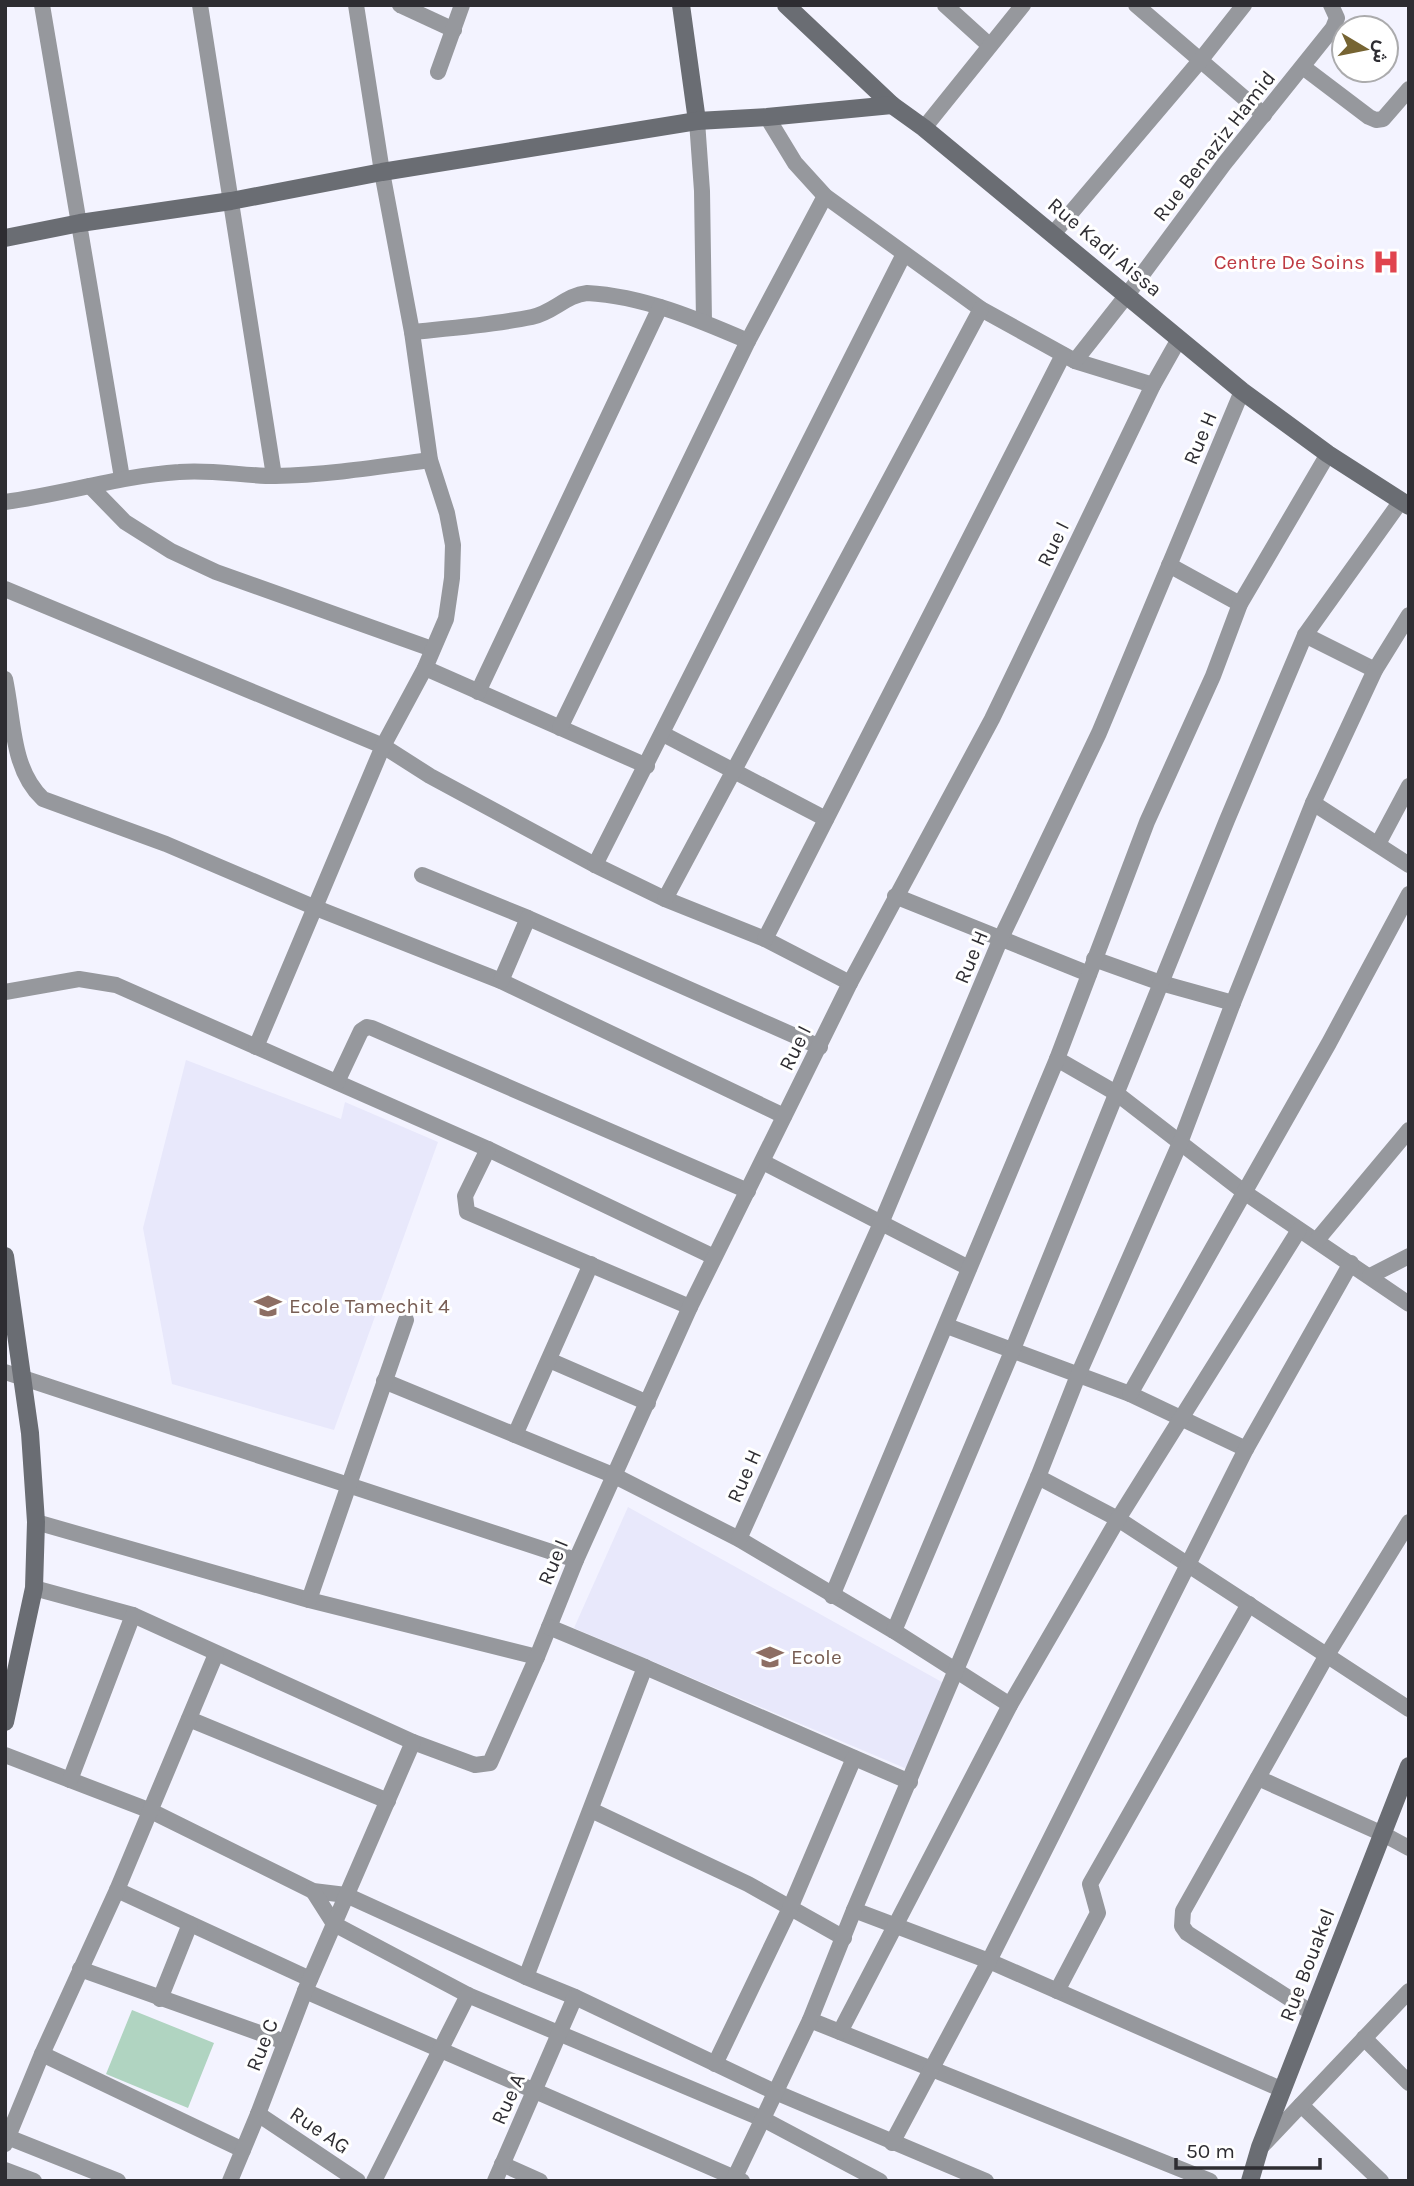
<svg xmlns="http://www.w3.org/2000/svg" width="1414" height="2186" font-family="Karla,Vazirmatn,sans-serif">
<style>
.built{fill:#e8e8fb}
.green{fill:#b0d4c1}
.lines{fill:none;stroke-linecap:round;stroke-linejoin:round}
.minor{stroke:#96989d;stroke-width:16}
.secondary{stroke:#6a6d73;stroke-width:18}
.labels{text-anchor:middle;stroke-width:6;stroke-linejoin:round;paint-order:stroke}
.street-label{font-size:21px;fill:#2e2d32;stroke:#fff}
.health-label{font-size:21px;fill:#be3a42;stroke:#fff;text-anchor:end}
.education-label{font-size:21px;fill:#785e54;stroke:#fff;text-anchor:start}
</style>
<rect width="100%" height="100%" fill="#f3f3ff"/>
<g class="built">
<path d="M186,1060L341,1119L345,1102L438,1142L334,1430L172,1384L143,1228Z"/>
<path d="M628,1507L949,1686L907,1769L574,1628Z"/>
</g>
<path class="green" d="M132,2010L214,2043L188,2108L106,2074Z"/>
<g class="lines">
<g class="minor">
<path d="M42,5L122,478"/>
<path d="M200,5L274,476"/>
<path d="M400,5L454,30"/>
<path d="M945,5L989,45"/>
<path d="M1136,5L1264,115"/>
<path d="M1303,67L1369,117L1376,120L1383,119L1409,89"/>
<path d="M438,72L462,5"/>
<path d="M767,117L795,163L825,196L981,309L1075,361L1153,385"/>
<path d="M697,121L702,191L704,321"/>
<path d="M924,128L1023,5"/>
<path d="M1053,234L1199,62L1244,5"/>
<path d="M412,332C452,328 493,325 532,317C553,313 566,295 587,293C643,296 697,319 748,341"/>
<path d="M1075,361L1127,295L1224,164L1333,28L1337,18L1331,5"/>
<path d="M90,486L125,522L171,551L216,572L432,649"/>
<path d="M5,502C64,494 120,476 179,472C211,469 243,476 275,476C327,475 378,467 430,460"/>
<path d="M1169,565L1240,604"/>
<path d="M5,589L383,746L430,776L595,865L665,899L765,939L850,983"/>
<path d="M1305,635L1375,670"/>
<path d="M425,668L647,766"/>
<path d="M5,679C14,720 11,769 43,799L166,844L316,908L501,981L784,1116"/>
<path d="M478,692L660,307"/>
<path d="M560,728L748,341L825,196"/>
<path d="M663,734L826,819"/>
<path d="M1313,803L1409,865"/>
<path d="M1378,844L1409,786"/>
<path d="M595,865L904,254"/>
<path d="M422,875L528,918L820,1047"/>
<path d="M895,896L1089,974"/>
<path d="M665,899L981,309"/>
<path d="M765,939L1063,355"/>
<path d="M1094,959L1161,983L1233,1003"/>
<path d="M501,981L528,918"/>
<path d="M5,992L79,979L116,985L488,1149L714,1257"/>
<path d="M256,1047L383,746L425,668L446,619L452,578L453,545L447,513L430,460L412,332L382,172L356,5"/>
<path d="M1057,1059L1116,1093L1244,1192L1409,1304"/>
<path d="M337,1082L361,1031L367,1027L372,1028L748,1191"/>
<path d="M488,1149L465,1196L467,1212L690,1307"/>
<path d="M763,1162L969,1268"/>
<path d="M1317,1240L1409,1130"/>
<path d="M1370,1276L1409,1256"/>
<path d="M947,1326L1130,1394L1246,1449"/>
<path d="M549,1360L648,1403"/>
<path d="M5,1372L576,1560"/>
<path d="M384,1381L615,1476L739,1539L894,1631L1010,1705"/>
<path d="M1130,1394L1329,1043L1409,894"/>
<path d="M515,1435L591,1264"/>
<path d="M1038,1477L1118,1519L1409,1709"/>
<path d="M36,1522L309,1600L537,1657"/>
<path d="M739,1539L882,1221L1001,938L1099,733L1242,391"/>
<path d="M34,1588L133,1615L413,1742L475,1765L490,1763L537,1657L576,1560L690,1307L850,983L992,719L1153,385L1179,339"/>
<path d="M832,1596L1057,1059L1147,822L1213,676L1240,604L1328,454"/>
<path d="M309,1600L406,1320"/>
<path d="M894,1631L1013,1349L1227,820L1305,635L1401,501"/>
<path d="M645,1667L910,1782"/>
<path d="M189,1719L388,1801"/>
<path d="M5,1755L151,1811L313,1891L346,1895L526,1977L575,1997L775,2092L986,2181"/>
<path d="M1258,1778L1383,1834L1409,1848"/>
<path d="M70,1780L133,1615"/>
<path d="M591,1810L748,1884L844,1938"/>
<path d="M117,1890L310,1979"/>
<path d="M313,1891L334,1924L468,1995L763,2119L880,2181"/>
<path d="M854,1910L989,1961L1283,2090"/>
<path d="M80,1969L285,2042"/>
<path d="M526,1977L645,1667L549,1627"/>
<path d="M305,1991L742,2181"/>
<path d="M1057,1991L1098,1913L1090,1884L1249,1604"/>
<path d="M160,1999L190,1924"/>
<path d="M1312,2013L1187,1933L1182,1926L1183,1911L1327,1655L1409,1522"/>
<path d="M810,2020L1210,2181"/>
<path d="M840,2032L1010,1705L1118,1519L1299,1230"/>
<path d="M1364,2038L1409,2083"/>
<path d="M42,2054L243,2150"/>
<path d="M715,2064L791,1906L854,1758"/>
<path d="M1301,2105L1381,2181"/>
<path d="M258,2114L358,2181"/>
<path d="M5,2136L118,2181"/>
<path d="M892,2143L989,1961L1246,1449L1351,1263"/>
<path d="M5,2144L42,2054L117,1890L216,1654"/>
<path d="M1262,2146L1409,1991"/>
<path d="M502,2164L540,2181"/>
<path d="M5,2170L34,2181"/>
<path d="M230,2181L258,2114L305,1991L413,1742"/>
<path d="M374,2181L468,1995"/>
<path d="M495,2181L575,1997"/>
<path d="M733,2181L810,2020L854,1910L1038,1477L1079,1373L1180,1143L1233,1003L1313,803L1375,670L1409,615"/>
</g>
<g class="secondary">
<path d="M681,5L697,121"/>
<path d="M786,5L892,105L924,128L1242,391L1328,454L1409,506"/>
<path d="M5,238L80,223L231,201L382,172L697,121L767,117L892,105"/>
<path d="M5,1256L30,1433L36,1522L34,1588L5,1722"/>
<path d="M1250,2181L1260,2147L1409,1766"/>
</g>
</g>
<defs>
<symbol id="hospital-bare" viewBox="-9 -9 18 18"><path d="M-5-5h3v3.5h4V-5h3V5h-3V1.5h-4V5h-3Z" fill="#e0444e" stroke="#fff" stroke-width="2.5" paint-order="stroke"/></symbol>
<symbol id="school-bare" viewBox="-9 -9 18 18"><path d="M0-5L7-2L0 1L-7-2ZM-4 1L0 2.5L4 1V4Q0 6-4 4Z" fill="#8d6e63" stroke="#fff" stroke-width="2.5" paint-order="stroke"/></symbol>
</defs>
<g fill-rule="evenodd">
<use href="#hospital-bare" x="1367" y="243" width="38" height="38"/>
<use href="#school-bare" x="249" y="1287" width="38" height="38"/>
<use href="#school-bare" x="751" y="1638" width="38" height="38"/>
</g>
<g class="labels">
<g class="street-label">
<text transform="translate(1214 146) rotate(-52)" y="7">Rue Benaziz Hamid</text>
<text transform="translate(1105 247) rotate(40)" y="7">Rue Kadi Aissa</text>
<text transform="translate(1200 438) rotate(-67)" y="7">Rue H</text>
<text transform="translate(1053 544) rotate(-64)" y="7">Rue I</text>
<text transform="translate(971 957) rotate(-67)" y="7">Rue H</text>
<text transform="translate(795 1048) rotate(-64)" y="7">Rue I</text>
<text transform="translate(744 1476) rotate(-66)" y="7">Rue H</text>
<text transform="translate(553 1562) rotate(-67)" y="7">Rue I</text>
<text transform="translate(1307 1965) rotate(-69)" y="7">Rue Bouakel</text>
<text transform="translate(262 2045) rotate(-69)" y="7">Rue C</text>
<text transform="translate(508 2099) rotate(-66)" y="7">Rue A</text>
<text transform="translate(320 2130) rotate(34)" y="7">Rue AG</text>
</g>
<g class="health-label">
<text x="1365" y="269">Centre De Soins</text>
</g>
<g class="education-label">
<text x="289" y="1313">Ecole Tamechit 4</text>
<text x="791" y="1664">Ecole</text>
</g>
</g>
<rect width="1414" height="2186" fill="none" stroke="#2e2d32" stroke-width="14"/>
<g transform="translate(1365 49) rotate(100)"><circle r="33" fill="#ffffff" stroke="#ababad" stroke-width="2"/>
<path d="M0-5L12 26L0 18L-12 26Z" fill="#766432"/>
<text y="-10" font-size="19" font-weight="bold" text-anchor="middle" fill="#2e2d32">ش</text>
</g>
<path d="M1176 2158v10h144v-10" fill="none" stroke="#2e2d32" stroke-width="3.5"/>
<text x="1186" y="2158" font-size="21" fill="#2e2d32" stroke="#ffffff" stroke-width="5" paint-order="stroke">50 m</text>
</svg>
